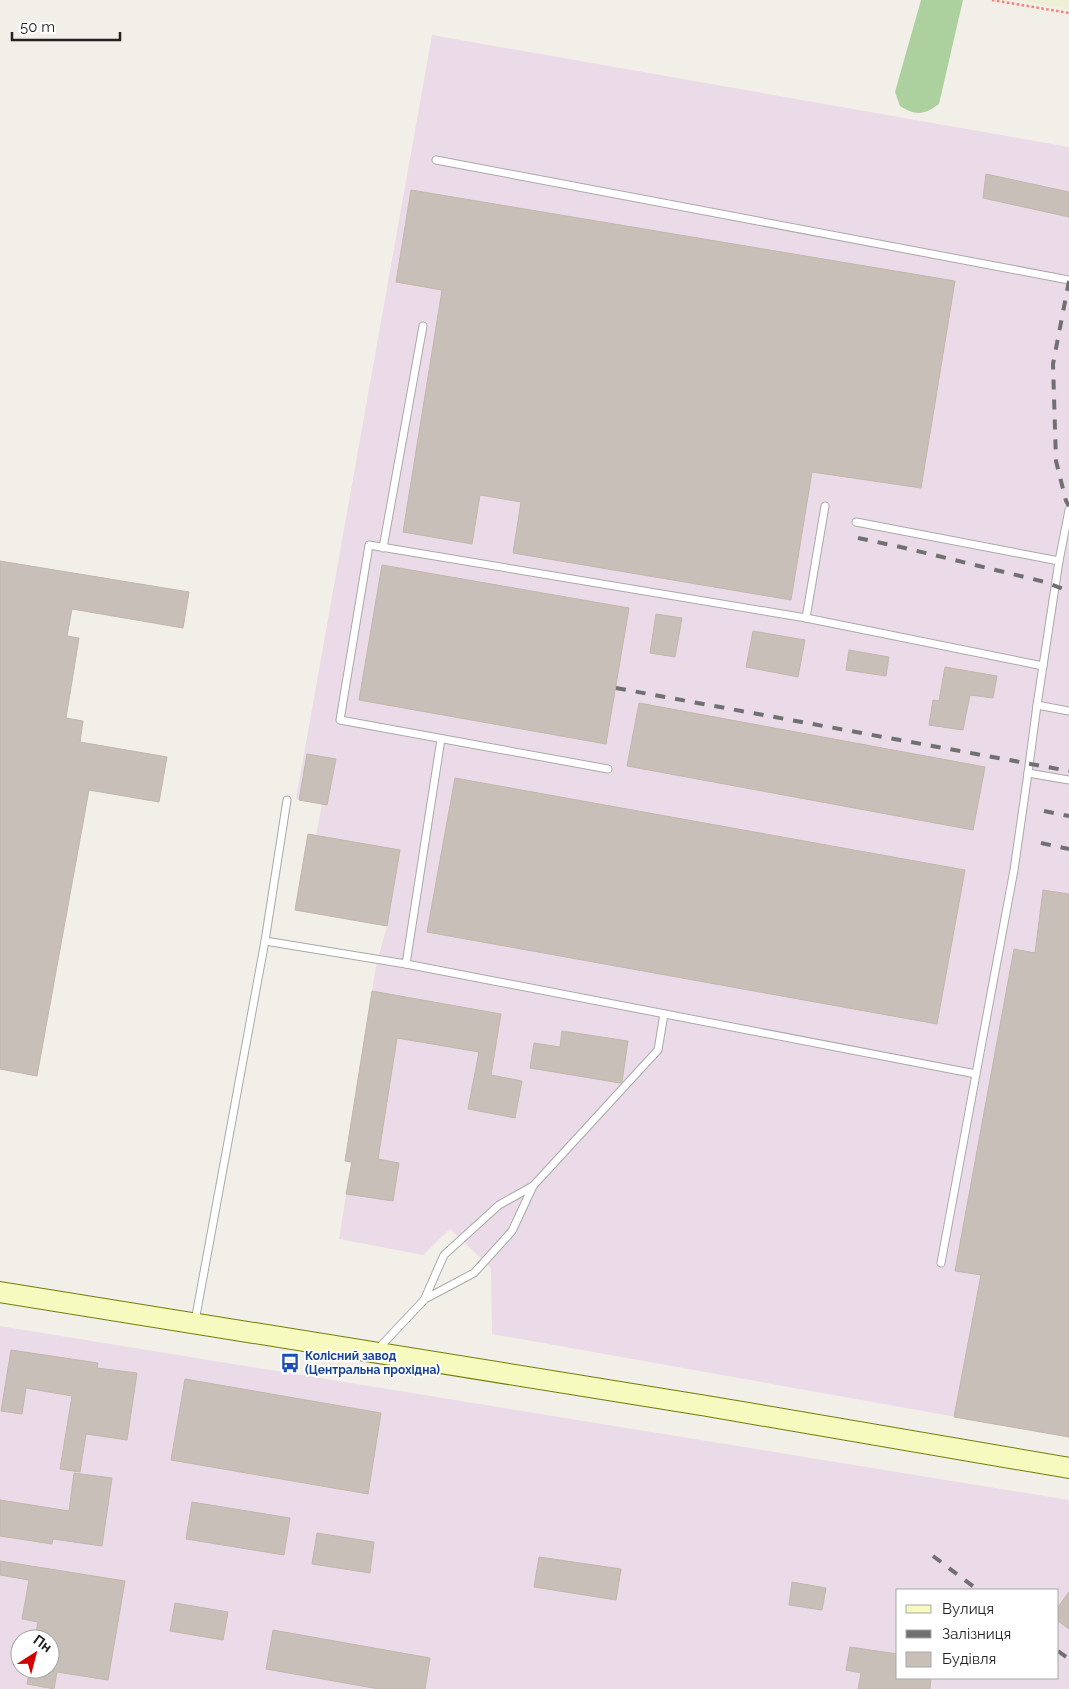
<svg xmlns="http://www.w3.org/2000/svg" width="1069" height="1689" font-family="Raleway,sans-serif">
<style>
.industrial{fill:#ebdbe8;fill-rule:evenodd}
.farmland{fill:#eef0d5}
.forest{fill:#add19e}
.building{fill:#c7bfb8;stroke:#c4b6ab}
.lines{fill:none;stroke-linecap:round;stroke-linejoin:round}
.lane-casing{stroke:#a9a9a9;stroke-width:9}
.secondary-casing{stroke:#707d05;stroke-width:22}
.path{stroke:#fa8072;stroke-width:2.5;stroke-dasharray:2.5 2.5;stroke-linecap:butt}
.lane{stroke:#fff;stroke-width:7}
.secondary{stroke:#f7fabf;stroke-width:20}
.rail{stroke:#707070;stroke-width:4;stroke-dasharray:10 10;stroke-linecap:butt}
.labels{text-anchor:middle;stroke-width:4;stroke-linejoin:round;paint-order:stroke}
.transit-label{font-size:12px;font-weight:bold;fill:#164399;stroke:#fff;text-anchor:start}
</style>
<rect width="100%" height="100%" fill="#f2efe9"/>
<g class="industrial">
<path d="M432,35L1069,147V1437L492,1334L491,1268L450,1229L423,1255L339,1239L351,1163L345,1161L376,966L387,926L295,910L308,834L316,835L322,804L296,799Z"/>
<path d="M0,1326L1069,1500V1689H0ZM898,1590H1058V1678H898ZM20,1639H50V1669H20Z"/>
</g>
<path class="farmland" d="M1017,0H1069V9Z"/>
<path class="forest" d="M921,0H963L939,104C924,115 916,116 900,106L895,92Z"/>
<g class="building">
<path d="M986,174L1069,192V217L983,198Z"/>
<path d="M411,190L955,281L921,488L812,472L791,600L513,553L521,502L480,495L472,544L403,532L442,290L396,282Z"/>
<path d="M0,561L189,592L183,628L72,609L67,636L79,638L66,718L83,721L80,742L167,757L159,802L89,790L37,1076L0,1069Z"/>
<path d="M382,565L629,608L606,744L359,700Z"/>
<path d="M656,614L682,618L675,657L650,653Z"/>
<path d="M753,631L805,640L798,677L746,667Z"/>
<path d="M849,650L889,657L886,676L846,670Z"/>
<path d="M945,667L997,676L993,698L970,695L963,730L929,725L933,700L939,701Z"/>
<path d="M639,703L985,767L973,830L627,766Z"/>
<path d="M307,754L336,759L327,805L299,800Z"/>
<path d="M455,778L965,870L937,1024L427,932Z"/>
<path d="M308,834L400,850L387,926L295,910Z"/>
<path d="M1043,890L1069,894V1437L954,1417L981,1275L955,1271L1014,949L1035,953Z"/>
<path d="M372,991L501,1014L491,1075L522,1081L515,1118L468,1109L479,1052L397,1038L378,1159L399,1163L393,1201L346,1194L352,1162L345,1161Z"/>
<path d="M562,1031L628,1041L622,1082L620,1083L530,1068L534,1043L560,1047Z"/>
<path d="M11,1350L98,1363L97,1368L137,1373L127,1440L86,1434L80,1472L60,1469L72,1396L26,1388L22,1414L1,1411Z"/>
<path d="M185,1379L381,1413L368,1494L171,1460Z"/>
<path d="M74,1473L112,1478L102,1546L53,1539L52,1544L0,1536V1500L69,1511Z"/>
<path d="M192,1502L290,1518L284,1555L186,1539Z"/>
<path d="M317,1533L374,1542L370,1573L312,1564Z"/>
<path d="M539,1557L621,1569L616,1600L534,1587Z"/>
<path d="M0,1561L125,1581L108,1680L57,1672L54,1689L27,1684L30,1669H50V1639H35L38,1622L22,1619L29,1580L0,1575Z"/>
<path d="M792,1582L826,1588L822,1610L789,1605Z"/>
<path d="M1069,1592V1629L1058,1621V1607Z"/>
<path d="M175,1603L228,1612L223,1640L170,1631Z"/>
<path d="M273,1630L430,1658L425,1689H379L266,1669Z"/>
<path d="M850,1647L898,1654V1678H931L930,1689H858L861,1673L846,1670Z"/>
</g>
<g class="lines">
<defs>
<g id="lane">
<path d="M436,160L1069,280"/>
<path d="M825,506L806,618L1043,666"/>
<path d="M856,522L1059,561L1069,510"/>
<path d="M383,548L423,326"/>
<path d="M1059,561L1037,705L1069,711"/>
<path d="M1037,705L1028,773L1069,780"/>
<path d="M608,769L340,720L369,545L806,618"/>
<path d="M287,800L265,941L406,964L441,739"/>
<path d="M406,964L976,1074L1014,870L1028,773"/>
<path d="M941,1263L976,1074"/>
<path d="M425,1298L444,1255L499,1205L533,1186"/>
<path d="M195,1321L265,941"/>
<path d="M377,1350L425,1299L474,1273L512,1231L533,1186L658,1050L664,1014"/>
</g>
<path id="secondary" d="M0,1292L707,1406L1069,1468"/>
</defs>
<use href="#lane" class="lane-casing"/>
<use href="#secondary" class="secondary-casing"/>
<path class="path" d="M992,0L1069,13"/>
<use href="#lane" class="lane"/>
<use href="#secondary" class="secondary"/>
<g class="rail">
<path d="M1069,281L1053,364L1056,461L1066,501L1069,506"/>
<path d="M858,538L905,548L1045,582L1069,591"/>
<path d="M616,688L1069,771"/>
<path d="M1044,811L1069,816"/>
<path d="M1041,843L1069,849"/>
<path d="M933,1556L978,1590"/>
<path d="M1058,1651L1069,1659"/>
</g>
</g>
<defs>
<symbol id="bus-bare" viewBox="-9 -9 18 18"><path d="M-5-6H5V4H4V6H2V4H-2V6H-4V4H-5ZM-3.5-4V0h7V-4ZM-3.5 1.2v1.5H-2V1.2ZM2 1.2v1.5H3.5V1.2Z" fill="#1a4fb4" stroke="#fff" stroke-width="2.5" paint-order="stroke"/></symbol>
</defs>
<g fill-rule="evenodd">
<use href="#bus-bare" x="276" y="1349" width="28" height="28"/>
</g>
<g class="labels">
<g class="transit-label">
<text x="305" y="1360">Колісний завод<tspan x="305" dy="14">(Центральна прохідна)</tspan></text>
</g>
</g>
<rect x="896" y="1589" width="162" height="90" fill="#ffffff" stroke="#a7a7a7"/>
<rect x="906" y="1605" width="25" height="8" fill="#f7fabf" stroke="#a7a7a7"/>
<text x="942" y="1614" font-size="15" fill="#222222">Вулиця</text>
<rect x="906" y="1630" width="25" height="8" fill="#707070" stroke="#a7a7a7"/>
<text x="942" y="1639" font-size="15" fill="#222222">Залізниця</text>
<rect x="906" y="1652" width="25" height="15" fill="#c7bfb8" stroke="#a7a7a7"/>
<text x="942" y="1664" font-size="15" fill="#222222">Будівля</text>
<g transform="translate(35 1654) rotate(36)"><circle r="24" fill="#ffffff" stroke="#a7a7a7"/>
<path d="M0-4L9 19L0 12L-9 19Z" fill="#d40000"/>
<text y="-8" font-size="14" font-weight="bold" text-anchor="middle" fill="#222222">Пн</text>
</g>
<path d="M12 32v8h108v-8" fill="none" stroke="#222222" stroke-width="2.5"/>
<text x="20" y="32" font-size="15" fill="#222222" stroke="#ffffff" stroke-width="4" paint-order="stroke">50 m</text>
</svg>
